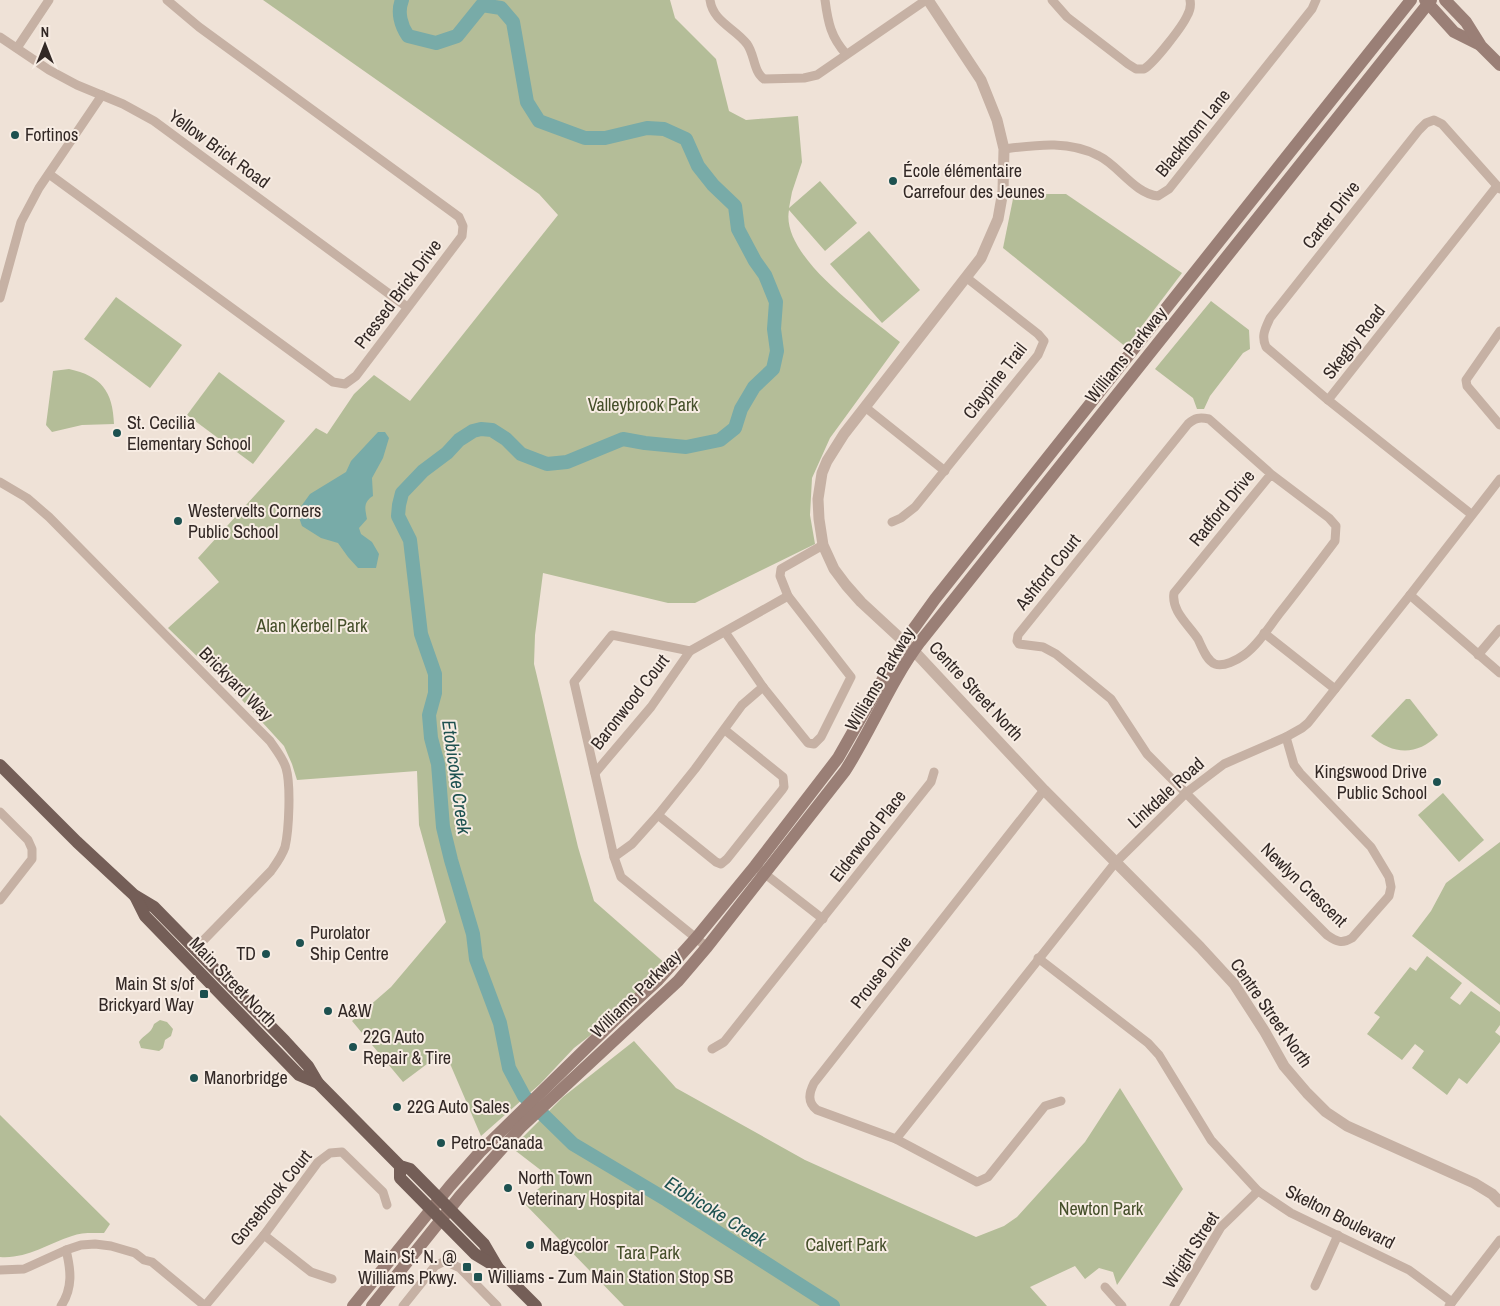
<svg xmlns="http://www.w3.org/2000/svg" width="1500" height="1306" font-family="'Archivo Narrow',sans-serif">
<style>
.green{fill:#b4bd98}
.water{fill:#78aba8}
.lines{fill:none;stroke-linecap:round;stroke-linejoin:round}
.stream{stroke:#78aba8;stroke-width:2.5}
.river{stroke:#78aba8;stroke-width:14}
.minor{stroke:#c6b1a4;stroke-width:9}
.tertiary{stroke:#c6b1a4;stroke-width:11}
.secondary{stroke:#9a7f76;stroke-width:12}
.primary{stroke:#745e57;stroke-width:12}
.poi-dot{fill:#1d5150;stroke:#f7ece3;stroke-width:2}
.labels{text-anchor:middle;stroke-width:4;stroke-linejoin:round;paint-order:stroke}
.street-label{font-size:18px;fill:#322825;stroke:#f7ece3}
.poi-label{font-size:18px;fill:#322825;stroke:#f7ece3;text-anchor:start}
.park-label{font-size:18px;fill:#454f2a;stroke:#f7ece3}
.water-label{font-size:19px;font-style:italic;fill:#1d5150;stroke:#f7ece3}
</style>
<rect width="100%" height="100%" fill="#efe2d7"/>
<g class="green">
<path d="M263,0H670L675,18L716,59L729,111L746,120L798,116L802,162L792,192L789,208L820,181L857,223L825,251L789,210C780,257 869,316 900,342L830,438L812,478L810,515L815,544L695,603H668L543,573L535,635L534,664L578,847L594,901L667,965L592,1034L574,1048L540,1084L481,1136L451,1066L443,1052L403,1082L352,1021L391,987L446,922L419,825L417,771L297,780L292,764L284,746L242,700L168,628L219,582L198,558L316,428L327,434L354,394L374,375L410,401L558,215L539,194Z"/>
<path d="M1014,194H1066L1182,273L1126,347L1003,248Z"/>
<path d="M869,231L920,290L882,323L830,264Z"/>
<path d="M116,297L182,345L150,388L84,339Z"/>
<path d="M1211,301L1249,330L1250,349L1243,353L1210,396L1204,409H1197L1193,398L1155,369Z"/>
<path d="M69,369C101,376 113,391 114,424L82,425L52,432L46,425L53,371Z"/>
<path d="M219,372L285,421L253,464L187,415Z"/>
<path d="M1406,699H1410L1438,735C1417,756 1393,755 1371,736Z"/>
<path d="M1443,793L1484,840L1459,862L1418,815Z"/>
<path d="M1500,842V1005L1412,936L1431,911L1446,883Z"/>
<path d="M1427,956L1462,983L1450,998L1460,1005L1471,991L1500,1012V1025L1495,1032L1500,1036V1042L1467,1084L1459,1078L1447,1095L1412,1068L1424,1051L1415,1044L1402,1060L1367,1034L1380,1017L1374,1013L1410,967L1416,971Z"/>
<path d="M160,1020L167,1022L173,1029L171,1036L165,1040L163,1048L159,1051L141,1048L139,1042C144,1034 151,1034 154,1024Z"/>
<path d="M634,1041L676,1088L805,1160L976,1237L1004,1226L1017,1217L1085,1142L1120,1088L1183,1189L1117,1285L1113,1272L1099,1268L1085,1279L1075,1266L1030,1287L1047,1306H624L523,1202L551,1178L512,1148L563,1097Z"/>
<path d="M0,1115L110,1224L104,1233C94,1233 81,1232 72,1236C47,1244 27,1259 0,1257Z"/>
</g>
<path class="water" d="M378,432H385L389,438L383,458L372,478L373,496C363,502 365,509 367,519L359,528L361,534L372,542L379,554L376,568H358L348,557L338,543L321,538L302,526L297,512L310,494L346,472L351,461Z"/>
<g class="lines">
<path class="stream" d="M482,5V0"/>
<path class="river" d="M402,0C397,12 401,26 408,36L436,43L457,36L482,5L501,8L513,22L527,102L539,121L585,138H605L647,128L664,129L686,139L698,166L713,185L735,206L738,229L755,261L765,275L776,302L774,329L777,351L773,369L754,387L741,409L735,428L720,440L686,447L645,443L623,439L567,462L547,464L521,454L506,439L492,430L481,429L473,431L459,440L447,453L423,471L402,493L399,505L398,516L410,540L421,634L435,674V693L429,715L431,738L438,764L443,827L451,860L473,934L476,959L500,1023L509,1068L524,1096L573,1144L667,1200L833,1306"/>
<g class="minor">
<path d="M710,0C713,22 735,28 747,44C755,55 753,71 764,79L804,78L817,75L926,0"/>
<path d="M825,0C828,23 831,37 846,54"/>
<path d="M1052,0L1067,17L1128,64L1136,69H1144C1154,63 1182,27 1187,16C1190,11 1191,5 1190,0"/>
<path d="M0,37L49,70L77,85L123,104L154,121L407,307"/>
<path d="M17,48L49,0"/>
<path d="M1004,149C1036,145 1069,140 1099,156C1118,165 1135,194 1158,196L1169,189L1312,9L1316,0"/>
<path d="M49,174L333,382L345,384L356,376L462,236L463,226L459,217L199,27L167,0"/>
<path d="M0,298L21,222L39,188L102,95"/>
<path d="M1500,331L1466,380L1467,386L1500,425"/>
<path d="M1328,400L1497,186"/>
<path d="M865,407L945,471"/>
<path d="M1271,474L1174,593C1171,611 1189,625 1198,639C1202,647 1206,660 1215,664C1224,667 1237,660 1244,655C1258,645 1269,627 1279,614C1298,590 1317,565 1335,541L1336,526L1329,518L1271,474L1209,419C1199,417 1195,418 1188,424L1018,635L1017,641L1019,644L1043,647L1056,654L1111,699L1147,754L1327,935C1337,942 1342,944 1352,938L1389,896L1391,887L1389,877L1371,847L1300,773L1294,765L1286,737"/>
<path d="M0,482L27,498L49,517L270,741C276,750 283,758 286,768C291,785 289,830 285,847C282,856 276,864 271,871L195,949"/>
<path d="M1471,514L1328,400L1266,347C1261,336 1265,329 1270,318L1419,130L1426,123L1434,120L1442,124L1500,189"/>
<path d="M892,522L901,518L915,507L1038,355L1044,341L1038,334L967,278"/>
<path d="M1410,595L1500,673"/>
<path d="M725,632L763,687L808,743L814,744L821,737L851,677L788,596L780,576L781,569L823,545"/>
<path d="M1264,633L1335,689"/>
<path d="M690,651L612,635L574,682L614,857L621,877L707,947"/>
<path d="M1478,655L1500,629"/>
<path d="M595,773L651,707L690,651L788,596"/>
<path d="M1044,790L814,1083C809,1093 807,1102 817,1110L896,1139L977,1182L988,1177L1045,1106L1061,1101"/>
<path d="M0,812L28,840L32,849V859L0,900"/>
<path d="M658,815L716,862L721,864L727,859L782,790L784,787L783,777L725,730"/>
<path d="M614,857L632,844L658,815L695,769L742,705L763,687"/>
<path d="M760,870L823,919"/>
<path d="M1038,958L1148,1043L1159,1055L1211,1140L1258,1191L1291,1213L1409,1270L1452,1302"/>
<path d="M712,1049L724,1042L931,782L934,772"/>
<path d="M896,1139L1115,863L1187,792L1224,764L1286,737L1302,728L1308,723L1410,595L1500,479"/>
<path d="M264,1235L311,1272L332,1279"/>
<path d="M0,1270L24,1269L66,1250L81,1245L95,1244L111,1246L135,1253L144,1260L152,1262L205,1306"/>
<path d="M1315,1286L1338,1235"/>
<path d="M1105,1287L1122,1306"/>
<path d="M61,1306C73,1288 71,1270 66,1250"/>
<path d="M205,1306L264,1235L318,1162L330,1153L342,1152L383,1192L387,1205"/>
<path d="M403,1306L435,1266L445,1261L460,1268L497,1306"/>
<path d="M1174,1306L1221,1227L1258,1191"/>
<path d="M1449,1306L1500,1240"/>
</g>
<path class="tertiary" d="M928,0L981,80L997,120L1004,149L1003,191L998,219L981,258L844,434L827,461L822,473L818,499L819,519L823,545L834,569L846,585L861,602L914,651L1044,790L1200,947L1234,984L1265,1032L1284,1066L1307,1093L1326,1112L1347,1126L1474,1183L1492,1194L1500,1202"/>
<g class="secondary">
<path d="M1425,0L1454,32L1478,44"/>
<path d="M1445,0L1466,22L1481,46L1500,65"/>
<path d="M353,1306L450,1186L480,1152L617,1018L658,980L696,938L755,866L838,758L904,642L935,599L1411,0"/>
<path d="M372,1306L460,1196L521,1127L678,981L707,947L845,771C872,729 890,682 920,642L1431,0"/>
</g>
<g class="primary">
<path d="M0,765L77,842L134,895L154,907L285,1041L308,1066L318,1083L400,1166L410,1169L484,1244L498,1268"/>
<path d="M135,896L145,916L299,1075L318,1083"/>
<path d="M400,1166V1178L475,1254L498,1268L536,1306"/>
</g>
</g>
<g class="poi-dot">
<circle cx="15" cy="135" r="5"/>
<circle cx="893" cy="181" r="5"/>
<circle cx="117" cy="433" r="5"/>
<circle cx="178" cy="521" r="5"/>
<circle cx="1437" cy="782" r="5"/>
<circle cx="300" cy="943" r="5"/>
<circle cx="266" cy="954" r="5"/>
<rect x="199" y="989" width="10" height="10" rx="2.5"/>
<circle cx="328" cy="1011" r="5"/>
<circle cx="353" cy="1047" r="5"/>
<circle cx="194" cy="1078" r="5"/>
<circle cx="397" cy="1107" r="5"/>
<circle cx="441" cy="1143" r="5"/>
<circle cx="508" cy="1188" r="5"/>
<circle cx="530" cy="1245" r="5"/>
<rect x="462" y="1262" width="10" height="10" rx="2.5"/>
<rect x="473" y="1272" width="10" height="10" rx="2.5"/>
</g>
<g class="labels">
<g class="street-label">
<text transform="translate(1193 133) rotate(-51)" y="6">Blackthorn Lane</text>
<text transform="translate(219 149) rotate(36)" y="6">Yellow Brick Road</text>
<text transform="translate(1331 215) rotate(-52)" y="6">Carter Drive</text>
<text transform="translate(398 294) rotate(-53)" y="6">Pressed Brick Drive</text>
<text transform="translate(1354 342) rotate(-52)" y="6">Skegby Road</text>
<text transform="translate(1126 355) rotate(-51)" y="6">Williams Parkway</text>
<text transform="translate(995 381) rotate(-52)" y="6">Claypine Trail</text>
<text transform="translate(1222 508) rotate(-51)" y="6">Radford Drive</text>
<text transform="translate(1048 572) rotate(-51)" y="6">Ashford Court</text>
<text transform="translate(880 679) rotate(-59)" y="6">Williams Parkway</text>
<text transform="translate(236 684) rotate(45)" y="6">Brickyard Way</text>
<text transform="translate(976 691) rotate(47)" y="6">Centre Street North</text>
<text transform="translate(630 702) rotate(-52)" y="6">Baronwood Court</text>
<text transform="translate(1166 793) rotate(-42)" y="6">Linkdale Road</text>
<text transform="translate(868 836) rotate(-52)" y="6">Elderwood Place</text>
<text transform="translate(1304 885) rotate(44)" y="6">Newlyn Crescent</text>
<text transform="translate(881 972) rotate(-52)" y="6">Prouse Drive</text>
<text transform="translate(233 982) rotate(46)" y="6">Main Street North</text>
<text transform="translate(636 994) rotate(-44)" y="6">Williams Parkway</text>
<text transform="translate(1271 1013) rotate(55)" y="6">Centre Street North</text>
<text transform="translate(271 1198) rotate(-51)" y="6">Gorsebrook Court</text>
<text transform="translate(1340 1217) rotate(27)" y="6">Skelton Boulevard</text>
<text transform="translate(1191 1250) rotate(-57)" y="6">Wright Street</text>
</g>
<g class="poi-label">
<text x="25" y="141">Fortinos</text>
<text x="903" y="177">École élémentaire<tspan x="903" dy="21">Carrefour des Jeunes</tspan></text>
<text x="127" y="429">St. Cecilia<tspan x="127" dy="21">Elementary School</tspan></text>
<text x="188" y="517">Westervelts Corners<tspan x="188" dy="21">Public School</tspan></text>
<text x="1427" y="778" text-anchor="end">Kingswood Drive<tspan x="1427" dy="21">Public School</tspan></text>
<text x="310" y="939">Purolator<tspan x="310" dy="21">Ship Centre</tspan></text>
<text x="256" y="960" text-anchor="end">TD</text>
<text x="194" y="990" text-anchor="end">Main St s/of<tspan x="194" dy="21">Brickyard Way</tspan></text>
<text x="338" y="1017">A&amp;W</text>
<text x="363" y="1043">22G Auto<tspan x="363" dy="21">Repair &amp; Tire</tspan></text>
<text x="204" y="1084">Manorbridge</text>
<text x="407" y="1113">22G Auto Sales</text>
<text x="451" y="1149">Petro-Canada</text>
<text x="518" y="1184">North Town<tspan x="518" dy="21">Veterinary Hospital</tspan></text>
<text x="540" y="1251">Magycolor</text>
<text x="457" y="1263" text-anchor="end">Main St. N. @<tspan x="457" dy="21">Williams Pkwy.</tspan></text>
<text x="488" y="1283">Williams - Zum Main Station Stop SB</text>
</g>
<g class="park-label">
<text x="643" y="411">Valleybrook Park</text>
<text x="312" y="632">Alan Kerbel Park</text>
<text x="1101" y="1215">Newton Park</text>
<text x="846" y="1251">Calvert Park</text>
<text x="648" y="1259">Tara Park</text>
</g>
<g class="water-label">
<text transform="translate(457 777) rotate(82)" y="7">Etobicoke Creek</text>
<text transform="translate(716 1211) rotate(32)" y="7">Etobicoke Creek</text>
</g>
</g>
<g transform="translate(45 45)" stroke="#f7ece3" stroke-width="4" paint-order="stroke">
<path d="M0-4L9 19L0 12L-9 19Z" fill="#322825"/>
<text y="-8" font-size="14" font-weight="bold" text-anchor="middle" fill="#322825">N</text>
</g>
</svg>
